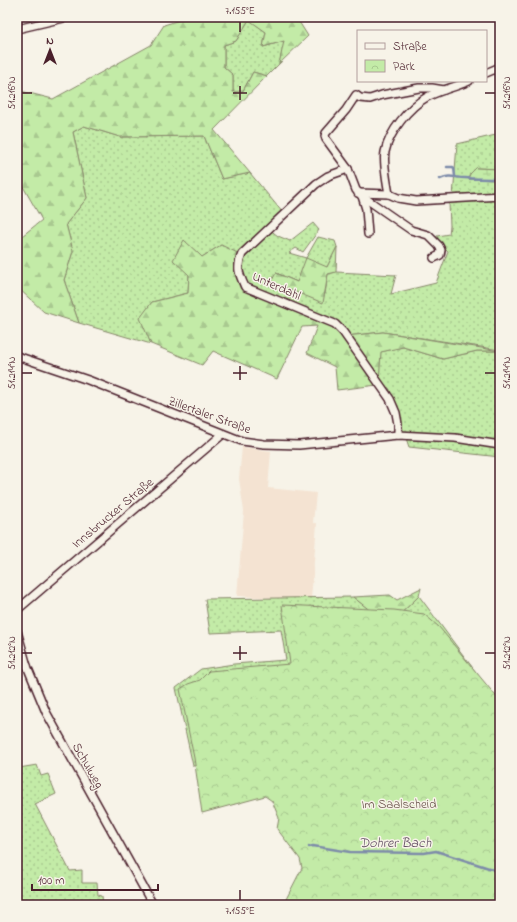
<svg xmlns="http://www.w3.org/2000/svg" width="517" height="922" font-family="'Indie Flower',sans-serif">
<style>
.built{fill:#f4e3d2}
.grass{fill:url(#grass-dots);stroke:#868569}
.forest{fill:url(#forest-firs);stroke:#868569}
.wetland{fill:url(#wetland-marsh);stroke:#868569}
.park{fill:url(#park-crowns);stroke:#868569}
.lines{fill:none;stroke-linecap:round;stroke-linejoin:round}
.stream{stroke:#7d8ba9;stroke-width:2.5}
.minor-casing{stroke:#4a1f2b;stroke-width:10}
.minor{stroke:#f7f3e8;stroke-width:7}
.ticks{fill:none;stroke:#4a1f2b;stroke-width:1.5}
.labels{text-anchor:middle;stroke-width:3;stroke-linejoin:round;paint-order:stroke}
.street-label{font-size:13px;fill:#4a1f2b;stroke:#f7f3e8}
.park-label{font-size:13px;fill:#68524a;stroke:#f7f3e8}
.water-label{font-size:14px;font-style:italic;fill:#5f4c60;stroke:#f7f3e8}
.neatline{fill:none;stroke:#4a1f2b;stroke-width:1.5}
.ticks-label{font-size:10px;text-anchor:middle;fill:#4a1f2b}
</style>
<defs>
<pattern id="grass-dots" width="8" height="8" patternUnits="userSpaceOnUse"><rect width="8" height="8" fill="#c3eba7"/><path d="M2 2h.1M6 6h.1" fill="none" stroke="#a9c990" stroke-width="1.8" stroke-linecap="round"/></pattern>
<pattern id="forest-firs" width="22" height="20" patternUnits="userSpaceOnUse"><rect width="22" height="20" fill="#c3eba7"/><path d="M5 1l3.5 6h-7zM16 11l3.5 6h-7z" fill="#a9c990"/></pattern>
<pattern id="wetland-marsh" width="20" height="14" patternUnits="userSpaceOnUse"><rect width="20" height="14" fill="#c3eba7"/><path d="M1 5h8M5 5V1M11 12h8M15 12V8" fill="none" stroke="#a9c990"/></pattern>
<pattern id="park-crowns" width="20" height="18" patternUnits="userSpaceOnUse"><rect width="20" height="18" fill="#c3eba7"/><path d="M2 6a3 3 0 1 1 6 0M12 15a3 3 0 1 1 6 0" fill="none" stroke="#a9c990"/></pattern>
</defs>
<rect width="100%" height="100%" fill="#f7f3e8"/>
<filter id="ink" filterUnits="userSpaceOnUse"><feTurbulence type="fractalNoise" baseFrequency=".025" numOctaves="2"/><feDisplacementMap in="SourceGraphic" scale="8" xChannelSelector="R" yChannelSelector="G"/><feConvolveMatrix kernelMatrix="1 2 1 2 8 2 1 2 1" color-interpolation-filters="sRGB"/></filter>
<g filter="url(#ink)">
<path class="built" d="M242,447L271,451L268,488L316,493L313,523H317L311,600L237,596L244,511L239,479Z"/>
<g class="grass">
<path d="M249,19L266,32L263,47L285,41L279,64L267,76L253,72L243,91L233,92V75L224,67V45L236,41Z"/>
<path d="M84,126L120,137L204,136L222,179L250,173L283,213L237,255L221,245L202,257L184,241L189,275L188,293L152,302L141,318L151,344L79,323L64,280L73,251L66,224L87,198L73,132Z"/>
<path d="M500,134V169L476,168L469,179L500,180V198L453,197L457,144Z"/>
<path d="M500,200V350L383,332L346,336L245,287L239,274L242,254L269,229L278,236L290,241L313,223L319,230L303,252L296,248L289,253L306,258L318,237L335,241L337,247L327,267L297,282L276,273L325,294L328,274L336,272L396,275L391,294L436,283L448,251L436,240L437,236L449,234L450,226L449,203Z"/>
<path d="M403,347L443,359L477,351H500V457L409,447L389,388L379,385L380,352Z"/>
<path d="M419,596L478,675L265,760L193,766L176,688L201,669L234,664L286,660L281,630L210,633L205,599L353,597L382,619L396,618Z"/>
<path d="M17,757L19,768L37,765L41,776L48,774L56,794L35,804L70,871L82,870V883H97L98,895L102,896L103,905H17Z"/>
</g>
<g class="forest">
<path d="M189,17H296L308,36L279,64L284,41L263,47L266,32L249,20L236,41L224,45V67L233,75V92L243,91L253,72L267,76L214,130L250,173L222,179L204,136L120,137L84,126L73,132L87,198L66,224L73,251L64,280L79,323L44,312L17,287V240L42,220L17,176V90L53,99L151,45L164,25Z"/>
<path d="M184,240L202,257L221,245L242,255L239,263L245,287L335,324L346,336L383,332L500,351H477L443,359L403,347L381,352L379,382L377,385L337,390L335,367L307,353L317,326L302,327L277,379L213,351L202,365L151,344L140,318L152,302L188,293L189,275L173,260Z"/>
<path d="M337,247L336,272L328,274L323,303L271,282L276,273L297,282L306,258L327,267Z"/>
<path d="M421,588L419,596L396,618L381,619L353,597L390,595L397,600Z"/>
</g>
<path class="wetland" d="M476,168L500,169V180L468,179L470,174Z"/>
<path class="park" d="M282,605L394,610L424,614L439,627L500,701V905H283L302,868L300,859L277,829L279,818L272,801L265,796L202,813L194,758L180,689L188,684L200,680L209,671L290,664Z"/>
<g class="lines">
<g class="stream">
<path d="M447,167H453L454,168L455,176"/>
<path d="M440,179C451,174 454,178 465,178C477,179 488,179 500,179"/>
<path d="M309,847L313,846L350,852L424,853L436,851L492,869L500,875"/>
</g>
<defs>
<g id="minor">
<path d="M17,29L68,17"/>
<path d="M486,73L500,67"/>
<path d="M348,169L328,176L316,184L242,254C236,268 239,274 245,287L335,324L343,332L390,399L396,413L398,424V435"/>
<path d="M358,193L389,194L398,198L416,201L500,196"/>
<path d="M389,194C387,183 383,162 385,152C389,132 409,107 427,97C440,90 456,87 469,81"/>
<path d="M362,196L411,230L428,235L439,246L441,250L440,255L434,258"/>
<path d="M368,234L366,209L362,196L356,190L348,169L326,139L325,136L326,133L346,110L356,95L360,98L370,99L382,95L419,88H432L444,90"/>
<path d="M17,356L88,380L242,441L264,444L299,445L398,435L455,438L500,445"/>
<path d="M17,610L223,434"/>
<path d="M17,631L27,666L46,712L153,905"/>
<path d="M17,660L27,666"/>
</g>
</defs>
<use href="#minor" class="minor-casing"/>
<use href="#minor" class="minor"/>
</g>
</g>
<path class="ticks" d="M240,22V32M240,86V100M22,93H32M233,93H247M485,93H495M240,366V380M22,373H32M233,373H247M485,373H495M240,646V660M22,653H32M233,653H247M485,653H495M240,890V900"/>
<g class="labels">
<g class="street-label">
<text transform="translate(277 285) rotate(24)" y="5">Unterdahl</text>
<text transform="translate(210 414) rotate(20)" y="5">Zillertaler Straße</text>
<text transform="translate(112 512) rotate(-40)" y="5">Innsbrucker Straße</text>
<text transform="translate(89 765) rotate(60)" y="5">Schulweg</text>
</g>
<g class="park-label">
<text x="399" y="808">Im Saalscheid</text>
</g>
<g class="water-label">
<text x="395" y="847">Dohrer Bach</text>
</g>
</g>
<rect width="517" height="922" fill="none" stroke="#f7f3e8" stroke-width="44"/>
<rect x="357" y="30" width="130" height="52" fill="#f7f3e8" stroke="#b29e9c"/>
<rect x="365" y="43" width="20" height="6" fill="#f7f3e8" stroke="#b29e9c"/>
<text x="393" y="50" font-size="12" fill="#4a1f2b">Straße</text>
<rect x="365" y="60" width="20" height="12" fill="url(#park-crowns)" stroke="#b29e9c"/>
<text x="393" y="70" font-size="12" fill="#4a1f2b">Park</text>
<g transform="translate(50 50)" stroke="#f7f3e8" stroke-width="3" paint-order="stroke">
<path d="M0-3L7 15L0 10L-7 15Z" fill="#4a1f2b"/>
<text y="-6" font-size="11" font-weight="bold" text-anchor="middle" fill="#4a1f2b">N</text>
</g>
<path d="M32 884v6h126v-6" fill="none" stroke="#4a1f2b" stroke-width="2"/>
<text x="38" y="884" font-size="12" fill="#4a1f2b" stroke="#f7f3e8" stroke-width="3" paint-order="stroke">100 m</text>
<rect x="22" y="22" width="473" height="878" class="neatline"/>
<g class="ticks-label">
<text x="240" y="14">7.155°E</text>
<text transform="translate(11 93) rotate(-90)" y="4">51.216°N</text>
<text transform="translate(506 93) rotate(-90)" y="4">51.216°N</text>
<text transform="translate(11 373) rotate(-90)" y="4">51.214°N</text>
<text transform="translate(506 373) rotate(-90)" y="4">51.214°N</text>
<text transform="translate(11 653) rotate(-90)" y="4">51.212°N</text>
<text transform="translate(506 653) rotate(-90)" y="4">51.212°N</text>
<text x="240" y="914">7.155°E</text>
</g>
</svg>
